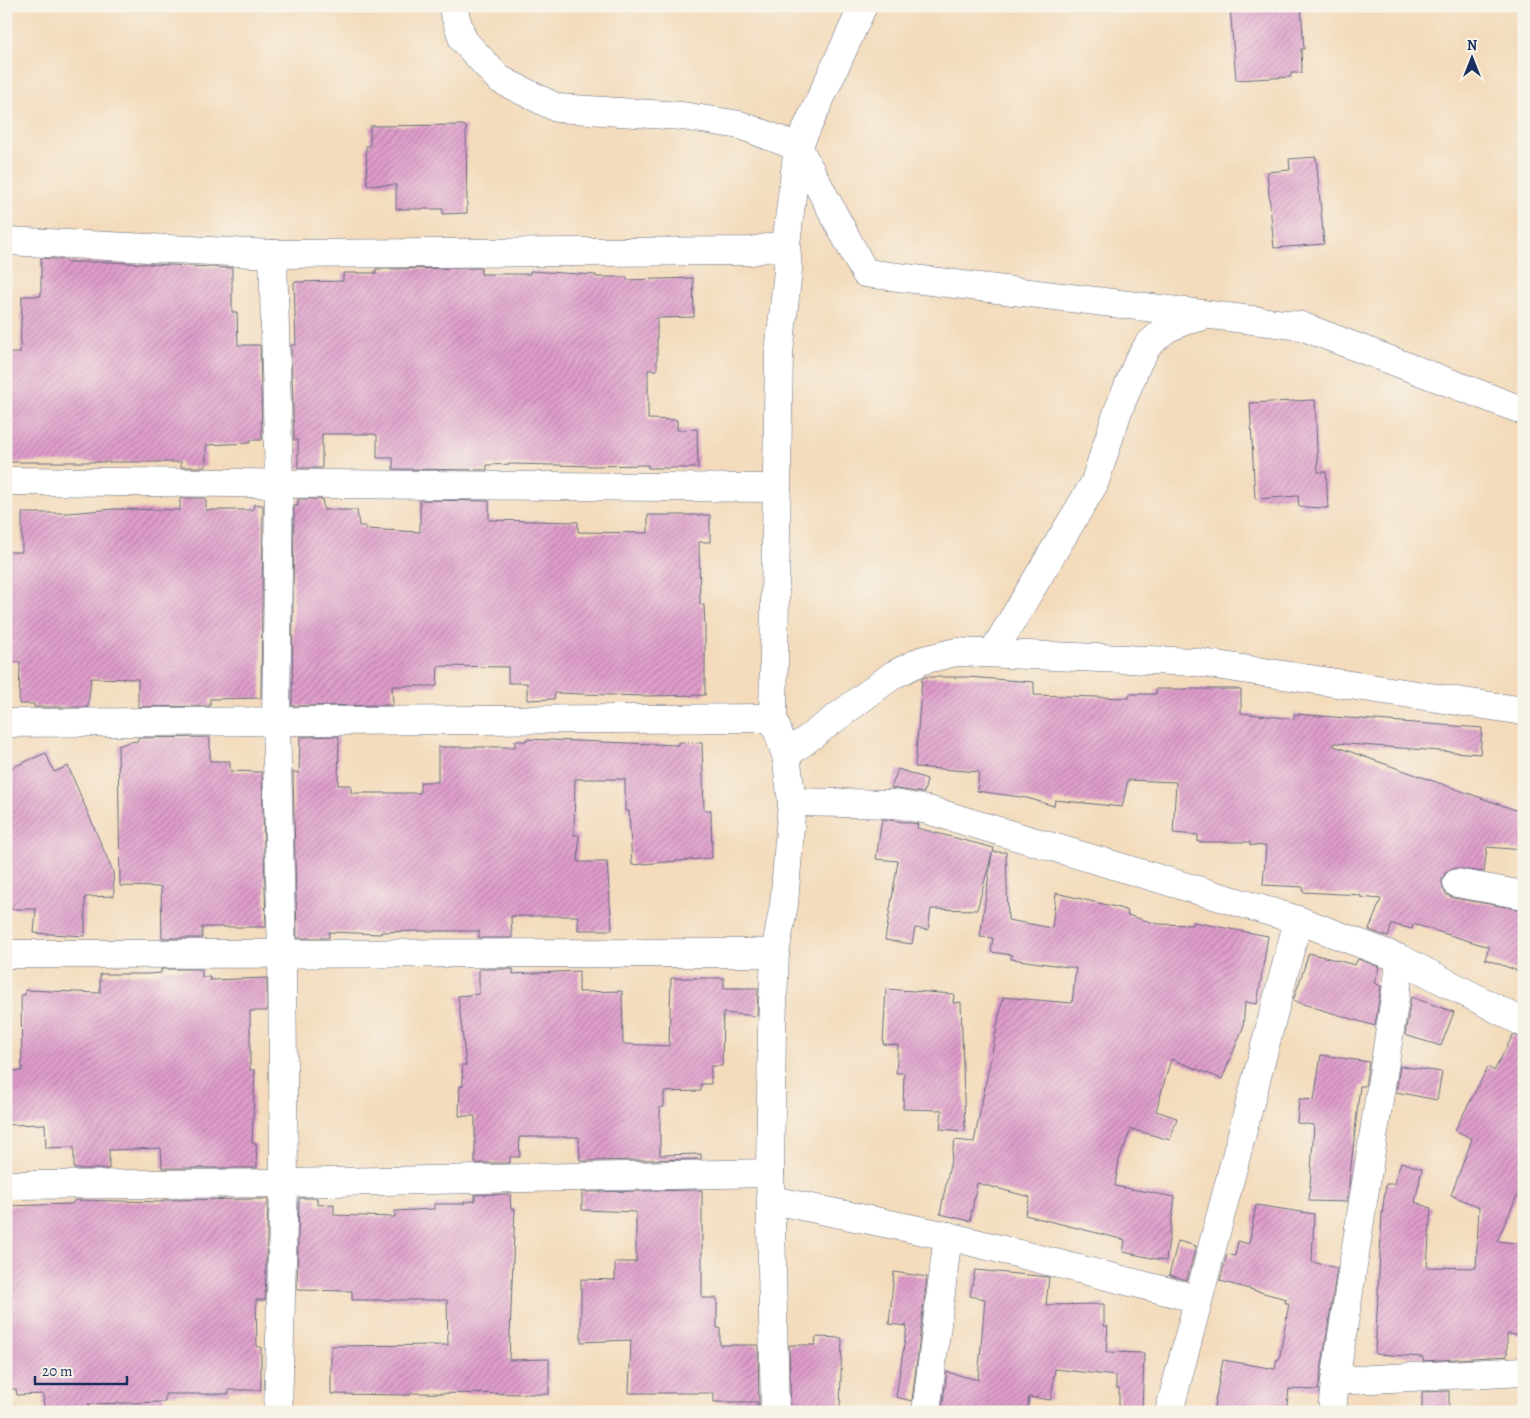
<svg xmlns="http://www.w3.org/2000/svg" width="1530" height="1418" font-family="Alegreya,serif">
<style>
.building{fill:url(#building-hatch)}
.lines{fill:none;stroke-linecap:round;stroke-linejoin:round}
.minor-casing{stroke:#676b7f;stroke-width:29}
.minor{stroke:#fff;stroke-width:28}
</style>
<defs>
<pattern id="building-hatch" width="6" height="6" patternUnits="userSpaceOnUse" patternTransform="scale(1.25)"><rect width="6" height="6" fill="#df9dca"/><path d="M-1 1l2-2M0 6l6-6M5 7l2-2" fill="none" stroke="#b480a7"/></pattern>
</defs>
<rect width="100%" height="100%" fill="#f7f3e8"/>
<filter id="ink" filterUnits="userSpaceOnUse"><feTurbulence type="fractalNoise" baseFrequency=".02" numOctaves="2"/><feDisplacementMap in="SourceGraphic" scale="10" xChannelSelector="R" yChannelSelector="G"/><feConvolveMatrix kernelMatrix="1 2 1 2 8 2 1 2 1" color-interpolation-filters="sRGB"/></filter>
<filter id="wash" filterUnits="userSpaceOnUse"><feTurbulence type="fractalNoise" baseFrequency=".0096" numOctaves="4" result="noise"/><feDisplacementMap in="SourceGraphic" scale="20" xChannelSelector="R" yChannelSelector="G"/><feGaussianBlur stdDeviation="1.12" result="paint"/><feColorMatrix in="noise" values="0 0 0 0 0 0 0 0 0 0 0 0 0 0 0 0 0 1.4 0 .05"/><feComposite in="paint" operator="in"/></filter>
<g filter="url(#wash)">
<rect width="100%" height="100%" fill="#f3dbbb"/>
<g id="blocks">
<g class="building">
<path d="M1230,6H1301L1304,49H1301L1302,73H1291V77L1236,80Z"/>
<path d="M463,125L466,127L467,213L443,214V209H396V185H367L366,146H370V126Z"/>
<path d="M1316,157L1324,244L1274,248L1267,172L1290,170L1289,159Z"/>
<path d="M41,258L66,260V262H107L232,268V312H237L238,345H260L262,440H250V443L206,445V467H181V462H9L6,353H20L22,296H41Z"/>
<path d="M481,268V274H530V271L596,275V277H627V280L693,278L694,317L657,318V370H648V419L677,420V430L697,429L698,468H648V465L594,466L513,464L487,465V470L393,469V458H377V435L372,434H322V468H298V440H294L291,345H296L294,282L343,281V273H376V269Z"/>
<path d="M1315,400L1318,472H1326L1328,508L1299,507L1298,496L1255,499L1250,403Z"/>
<path d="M180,498H206V510H253L254,504L263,505L261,698L210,699V706L138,707V679L91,678L88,707H34V704H19L20,662H7L6,552H22V513H68L115,509L180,510Z"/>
<path d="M298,499H322L324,510H357L359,526H366V529L420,532V500L489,501V520L578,522V532L648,533V515H710V542H699L700,605H704L705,628V695L642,696L555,693L554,699L527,700V683H508V667L438,666L437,686H392L393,705L292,706L294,506H298Z"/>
<path d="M925,677H967L1034,682V695L1129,698V694H1156V689H1235L1241,690V713L1294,719V714L1482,728L1480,754L1334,743V746L1524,813V850L1487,847L1484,872L1452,868L1445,873L1442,881L1443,889L1447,895L1454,898L1524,910V973L1485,959L1489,947L1413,924L1412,929L1392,924L1388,937L1369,930L1381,899L1360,897V895L1303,892V887L1263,885L1266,846L1250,845V842H1198V835L1173,833L1176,782L1128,780L1122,807L1055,800L1054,806L1027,798L977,791L979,772L915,767L922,678Z"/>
<path d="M339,736L338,785H351V793H420V782H438V747H515V741H526V739L678,745V742L702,743L704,810H711L712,858L632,865L629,811H625V779H575L574,835H579L578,862H607L612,930H578V916H511L512,938H479V931H423L381,932V934L329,932V938H297L293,772L299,773L300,737Z"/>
<path d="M210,737V761H230V771L262,772L266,927H202V938H162L161,887L120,886L118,746L129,742L138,741V738Z"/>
<path d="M46,753L54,772L68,766L113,872L114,896L85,897V936L34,933L36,909H6V770Z"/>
<path d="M898,769L927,779L924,793L891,788Z"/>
<path d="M882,819L918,824L917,828L994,848L993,852H1006L1008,920L1052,928L1056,893L1116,907L1128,911L1127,915L1158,924L1193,925V922L1268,936L1257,1004L1245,1002L1243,1028L1222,1079L1171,1059L1156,1111L1177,1118L1170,1140L1131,1129L1119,1160L1115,1186L1175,1197L1166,1261L1123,1252L1125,1240L1025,1215L1030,1197L977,1183L970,1221L940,1214L955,1140L974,1142L1003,997L1072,1003L1076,968L1011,959L1012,955L991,952L993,938L980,937L992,853L977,910L931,909L928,930L915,928L912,944L885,940L898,861L876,859Z"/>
<path d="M1309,953L1355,965L1358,959L1379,967L1374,983L1381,986L1375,1026L1293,1001Z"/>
<path d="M161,969H202V977H210V980L267,978V1011H250V1070H255L252,1143H256L257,1168H162L161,1148L109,1150V1169H74V1147L46,1148L45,1124L6,1125V1071H22L21,995H25V990L100,993V974H148L161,973Z"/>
<path d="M479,969H513V974L579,971V992L622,991L623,1044L669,1046L671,978H724V988H758L757,1016L723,1013L722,1066H711V1084H701V1091L664,1092V1107H660V1155L701,1154V1159L582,1161L580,1160L579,1137H519L520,1157H510V1163H475V1116H459L460,1086H463L462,1065H466L458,996L479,994Z"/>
<path d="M886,989L954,994L953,1003L961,1002L965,1131L940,1129L942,1110L903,1109L904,1073H896L898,1045L883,1044Z"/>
<path d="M1411,997L1454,1012L1441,1046L1405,1035Z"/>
<path d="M1513,1035L1524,1038V1180L1497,1241L1524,1244V1335L1507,1334V1356L1423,1361V1357L1375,1354L1382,1214L1386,1184H1394L1401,1162L1422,1169L1415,1202L1431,1208L1427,1267L1476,1268L1479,1207L1451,1195L1472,1139L1455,1130L1488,1067L1494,1071Z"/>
<path d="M1321,1055L1369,1062L1365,1086H1360L1347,1202L1309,1201L1314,1125L1297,1123L1299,1099L1314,1100Z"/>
<path d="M1400,1066L1442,1072L1437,1100L1396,1092Z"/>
<path d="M702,1190V1298H717V1328H720V1345H758L759,1412H757V1402H714V1393H629L631,1340L581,1342V1279L615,1280V1262H636V1212L582,1210V1192Z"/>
<path d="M510,1194L511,1209H515L509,1360L549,1359V1394L411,1393V1395L331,1394V1346L448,1345L447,1300H352V1291L297,1290L299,1198H317V1205L334,1204V1215L395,1217V1211L434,1209V1204H464V1202L475,1201V1195Z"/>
<path d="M268,1199L265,1300H256L257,1347H261V1390H229V1394H165V1402L88,1404L89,1412H44L43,1394L17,1395L16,1389H11L9,1351H6V1206L72,1204L75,1200L163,1202V1200Z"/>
<path d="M1256,1205L1314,1214L1312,1262L1337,1268L1318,1390L1289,1389L1286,1412H1213L1223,1360L1275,1369L1277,1359L1279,1360L1289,1303H1285L1286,1299L1220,1281L1227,1254L1235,1256L1238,1241L1249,1244Z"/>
<path d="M1178,1241L1196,1246L1187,1280L1169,1275Z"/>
<path d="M975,1270L1049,1277L1046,1305L1104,1304V1326H1108L1106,1352L1144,1353L1142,1412H1119V1388H1116V1376L1055,1369L1051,1400L1029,1397L1027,1412H951L942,1409L947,1372L978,1380L985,1299L970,1296Z"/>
<path d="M894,1272L927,1277L912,1401L896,1397L907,1326L889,1324Z"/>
<path d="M816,1337L842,1338L840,1412H791L789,1345H815Z"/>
<path d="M1449,1391V1412H1422V1392Z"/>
</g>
</g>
</g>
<g filter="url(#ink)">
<use href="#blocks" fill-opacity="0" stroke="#676b7f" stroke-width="1"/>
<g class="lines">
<defs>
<g id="minor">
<path d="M452,6L463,40L499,79L557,108L682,116L740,125L798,147L865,273L1301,326L1524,411"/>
<path d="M6,241L273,254L751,251L786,244"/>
<path d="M273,254L279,483L276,722L282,955L284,1183L278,1412"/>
<path d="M6,481L777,488"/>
<path d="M993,652L1094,484L1118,411L1138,362L1148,345L1166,329L1187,320L1200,317"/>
<path d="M6,723L773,718"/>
<path d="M786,755L893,675L923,660L956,652L1196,662L1524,711"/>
<path d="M792,802L895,804L928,810L1298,920L1401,959L1524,1023"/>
<path d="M1457,883L1524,895"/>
<path d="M6,954L775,953"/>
<path d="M6,1185L284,1183L770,1173"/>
<path d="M772,1200L948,1236L1198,1299"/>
<path d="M1335,1381L1524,1371"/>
<path d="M775,1412L770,1173L772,1029L775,953L784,904L792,802L786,755L773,718L779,353L788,270L786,244L798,147L863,6"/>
<path d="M926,1412L948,1236"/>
<path d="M1169,1412L1298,920"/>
<path d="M1332,1412L1335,1381L1401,959"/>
</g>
</defs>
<use href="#minor" class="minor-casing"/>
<use href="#minor" class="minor"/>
</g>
</g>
<rect width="1530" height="1418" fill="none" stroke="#f7f3e8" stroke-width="25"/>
<g transform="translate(1472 58)" stroke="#f7f3e8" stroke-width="4" paint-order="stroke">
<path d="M0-4L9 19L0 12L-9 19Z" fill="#1b2f5e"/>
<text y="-8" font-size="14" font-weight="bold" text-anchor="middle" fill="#1b2f5e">N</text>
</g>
<path d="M35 1376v8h92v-8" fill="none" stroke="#1b2f5e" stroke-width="2.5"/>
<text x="42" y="1376" font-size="15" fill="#1b2f5e" stroke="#f7f3e8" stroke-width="4" paint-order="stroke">20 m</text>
</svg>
